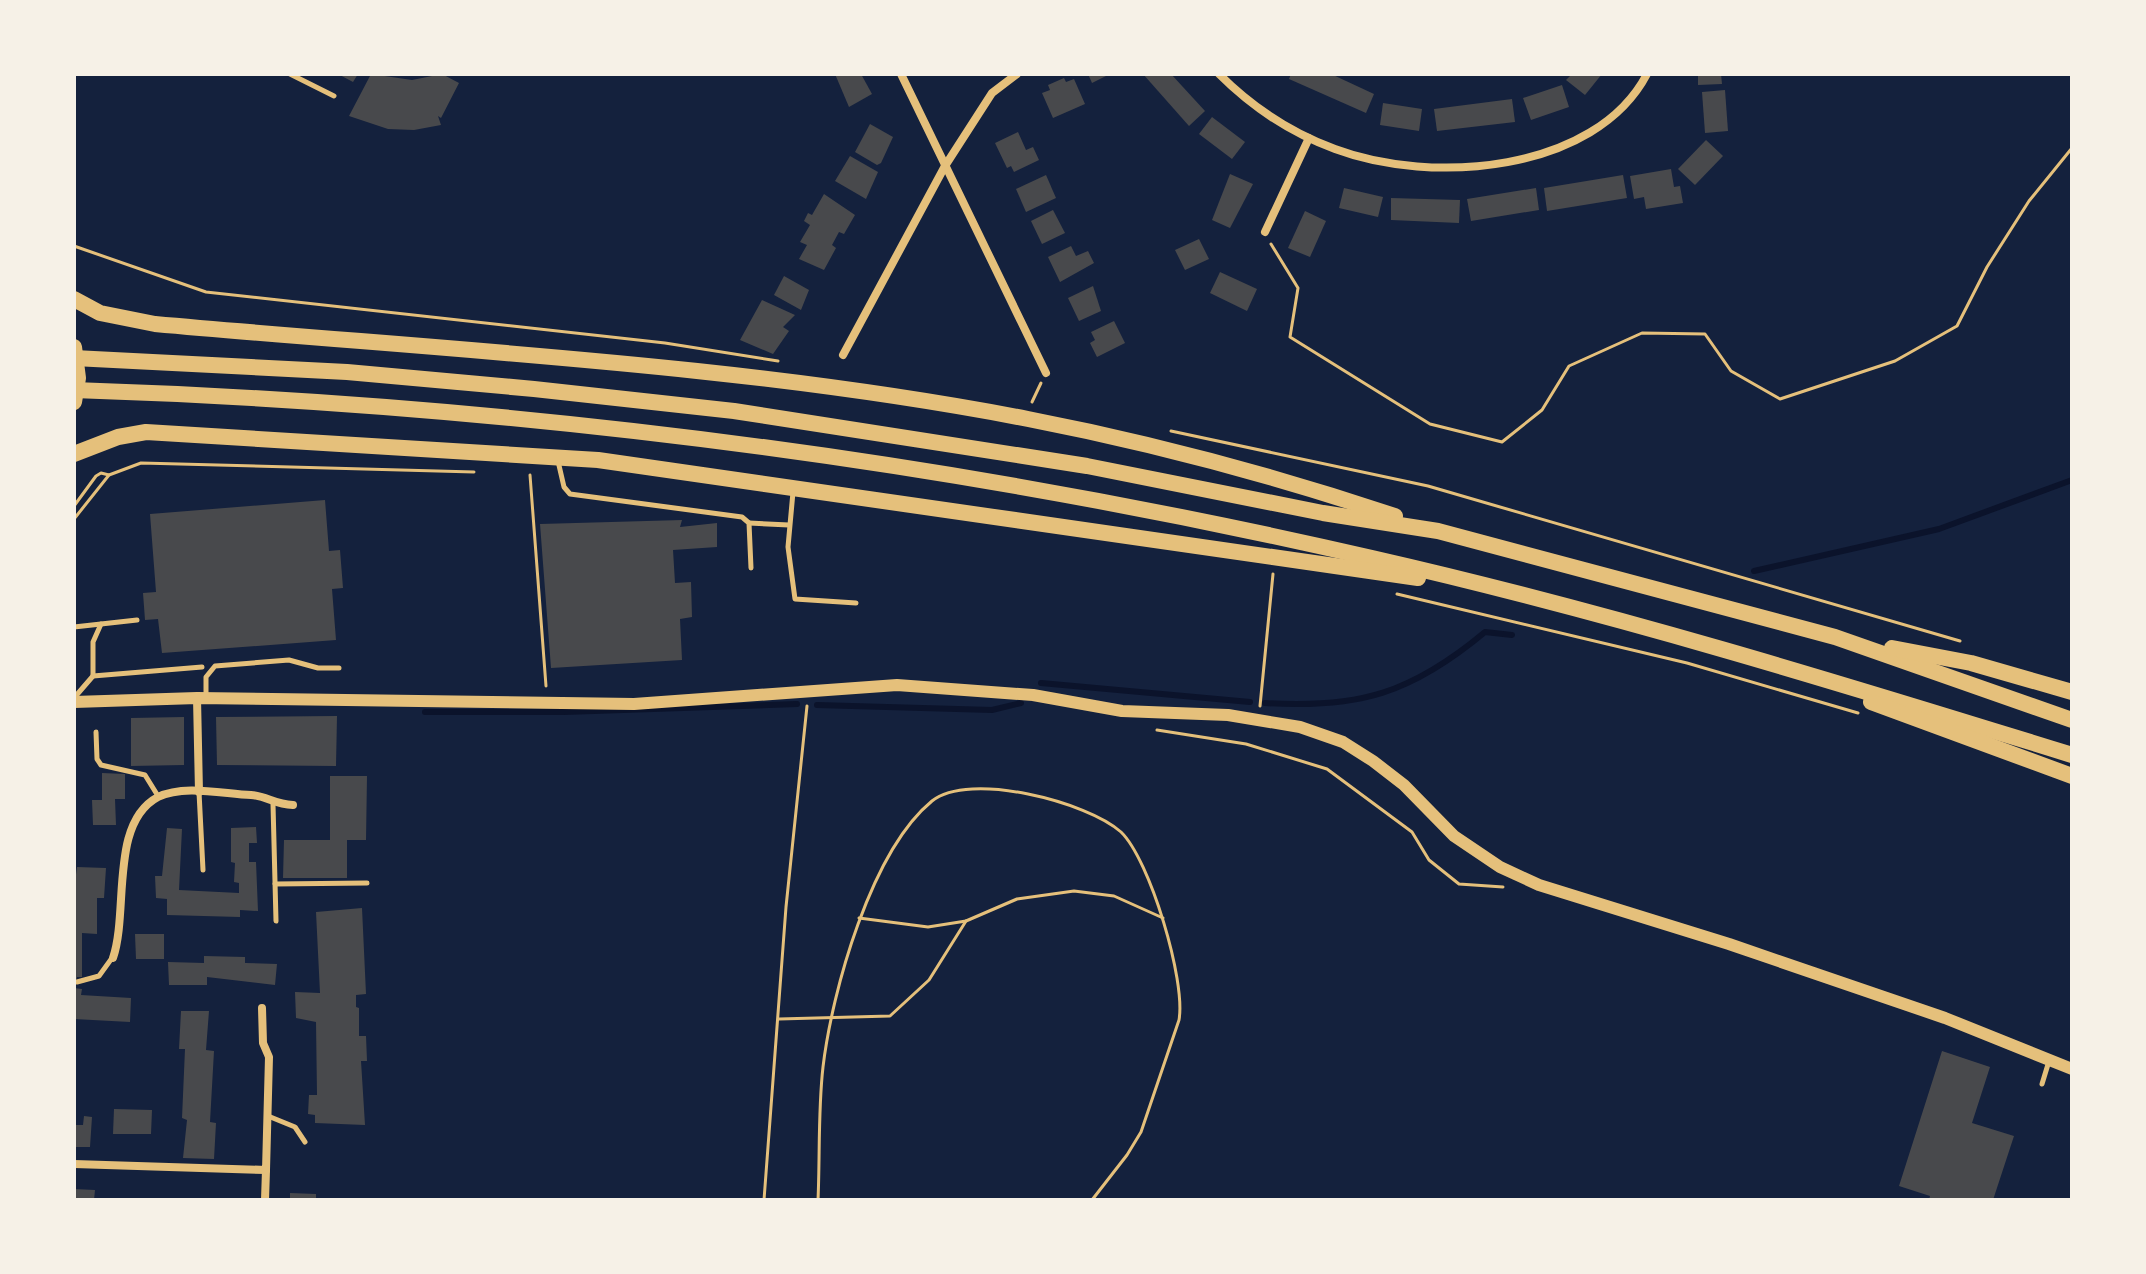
<svg xmlns="http://www.w3.org/2000/svg" width="2146" height="1274" font-family="'Archivo Narrow',sans-serif">
<style>
.lines{fill:none;stroke-linecap:round;stroke-linejoin:round}
.stream{stroke:#0b132b;stroke-width:6}
.building{fill:#48494c}
.path{stroke:#e5c07b;stroke-width:3}
.service{stroke:#e5c07b;stroke-width:5}
.minor{stroke:#e5c07b;stroke-width:8}
.tertiary{stroke:#e5c07b;stroke-width:12}
.primary{stroke:#e5c07b;stroke-width:16}
.trunk{stroke:#e5c07b;stroke-width:16}
</style>
<rect width="100%" height="100%" fill="#14213d"/>
<g class="lines">
<g class="stream">
<path d="M1754,571L1939,529L2072,480"/>
<path d="M1041,683L1250,702"/>
<path d="M1265,703C1359,709 1412,693 1485,632L1512,635"/>
<path d="M817,705L992,710L1021,703"/>
<path d="M425,712H564L797,704"/>
</g>
</g>
<g class="building">
<path d="M338,74H358L353,82Z"/>
<path d="M371,74L412,80L442,74L459,83L441,118L438,116L441,125L414,130L388,129L349,116Z"/>
<path d="M835,74H861L872,94L849,107Z"/>
<path d="M1088,74H1110L1092,83Z"/>
<path d="M1143,74H1171L1205,111L1189,126Z"/>
<path d="M1291,74H1331L1374,94L1366,113L1289,79Z"/>
<path d="M1572,74H1602L1585,95L1566,80Z"/>
<path d="M1698,74H1721L1722,84L1698,85Z"/>
<path d="M1064,78L1066,82L1074,79L1085,104L1053,118L1042,93L1050,90L1048,85Z"/>
<path d="M1562,85L1569,107L1531,120L1523,98Z"/>
<path d="M1725,90L1728,131L1705,133L1702,92Z"/>
<path d="M1512,99L1515,122L1437,131L1434,109Z"/>
<path d="M1383,103L1422,109L1419,131L1380,125Z"/>
<path d="M1212,117L1245,142L1232,159L1199,134Z"/>
<path d="M870,124L893,137L881,163L877,165L855,152Z"/>
<path d="M1018,132L1026,150L1033,147L1039,160L1014,172L1011,166L1007,168L995,143Z"/>
<path d="M1706,140L1723,156L1695,185L1678,169Z"/>
<path d="M850,156L878,172L866,199L835,181Z"/>
<path d="M1671,169L1674,187L1680,186L1683,203L1646,209L1644,197L1634,199L1630,176Z"/>
<path d="M1230,174L1253,184L1230,228L1212,220Z"/>
<path d="M1046,175L1056,198L1026,212L1016,189Z"/>
<path d="M1623,175L1627,198L1547,211L1544,188Z"/>
<path d="M1344,188L1383,197L1378,217L1339,208Z"/>
<path d="M1536,188L1539,210L1471,221L1467,199Z"/>
<path d="M824,194L855,215L844,234L839,232L832,245L836,248L824,270L799,259L807,245L800,242L810,225L804,221L808,213L812,215Z"/>
<path d="M1391,198L1460,200L1459,223L1391,220Z"/>
<path d="M1053,210L1065,233L1042,244L1031,221Z"/>
<path d="M1305,211L1326,221L1310,257L1288,248Z"/>
<path d="M1199,239L1209,259L1185,270L1175,250Z"/>
<path d="M1071,246L1076,256L1088,251L1094,263L1060,282L1048,257Z"/>
<path d="M1220,272L1257,289L1247,311L1210,293Z"/>
<path d="M784,276L809,290L801,310L774,295Z"/>
<path d="M1093,286L1101,311L1079,321L1068,298Z"/>
<path d="M762,300L795,315L783,327L789,331L773,354L740,340Z"/>
<path d="M1114,321L1125,343L1097,357L1090,343L1095,340L1091,332Z"/>
<path d="M325,500L329,551L340,550L343,588L332,589L336,640L162,653L158,619L145,620L143,593L156,592L150,514Z"/>
<path d="M682,520L680,527L717,523V547L673,550L675,583L691,582L692,617L680,619L682,660L551,668L540,524Z"/>
<path d="M337,716L336,766L217,765L216,717Z"/>
<path d="M184,717V765L131,766V718Z"/>
<path d="M102,773L125,774V799H115L116,825H93L92,800H102Z"/>
<path d="M330,776H367L366,840H347V878H283L284,840H330Z"/>
<path d="M256,827L257,843H249V862H256L258,911L240,910V917L167,915V899L156,898L155,876H162L167,828L182,829L179,890L239,893V883L234,882L235,863L231,862V828Z"/>
<path d="M77,867L106,868L104,898H97V934L82,933V977H77L76,985L74,890Z"/>
<path d="M362,908L366,994L356,995V1007L359,1008V1036H366L367,1061H361L365,1125L315,1123V1115L308,1114L309,1095H317L316,1022L296,1018L295,992L320,993L316,912Z"/>
<path d="M135,934H164V959H136Z"/>
<path d="M204,956L245,957V963L277,964L275,985L207,977V985H169L168,962L204,963Z"/>
<path d="M74,988L82,989L81,995L131,998L130,1022L74,1019Z"/>
<path d="M181,1011H209L206,1050L214,1051L210,1122L216,1123L214,1159L183,1158L187,1120L182,1118L185,1049H179Z"/>
<path d="M1942,1051L1990,1067L1972,1123L2014,1136L1993,1200H1929L1930,1196L1899,1186Z"/>
<path d="M114,1109L152,1110L151,1134H113Z"/>
<path d="M84,1116L92,1117L90,1147H74V1125H83Z"/>
<path d="M74,1189L95,1190L94,1200H74Z"/>
<path d="M290,1193L316,1194V1200H290Z"/>
</g>
<g class="lines">
<g class="path">
<path d="M1271,244L1298,288L1290,337L1430,424L1502,442L1542,410L1569,366L1642,333L1705,334L1731,371L1780,399L1895,361L1957,326L1987,267L2029,201L2072,148"/>
<path d="M74,246L206,292L665,343L778,361"/>
<path d="M1032,402L1041,383"/>
<path d="M1171,431L1428,486L1960,641"/>
<path d="M530,475L546,686"/>
<path d="M74,506L96,476L101,473L109,475"/>
<path d="M74,519L109,475L141,463L474,472"/>
<path d="M1397,594L1687,663L1858,713"/>
<path d="M1260,706L1273,574"/>
<path d="M1157,730L1246,744L1327,769L1412,832L1429,860L1459,884L1503,887"/>
<path d="M859,918L928,927L966,921"/>
<path d="M779,1019L890,1016L929,980L966,921L1017,899L1074,891L1114,896L1163,918"/>
<path d="M764,1200L786,907L807,706"/>
<path d="M818,1200C820,1156 818,1110 823,1067C832,991 871,851 932,801C969,771 1088,802 1121,832C1150,860 1186,981 1179,1020L1141,1132L1127,1155L1092,1200"/>
</g>
<g class="service">
<path d="M290,74L334,96"/>
<path d="M558,461L564,487L570,494L742,517L749,523L751,568"/>
<path d="M793,492L788,547L795,599L856,603"/>
<path d="M749,523L789,525"/>
<path d="M74,627L137,620"/>
<path d="M93,676L202,667"/>
<path d="M206,697V677L215,666L289,660L318,668H339"/>
<path d="M74,698L93,676V642L101,624"/>
<path d="M96,732L97,759L101,765L145,775L158,796"/>
<path d="M199,792L203,870"/>
<path d="M273,804L276,921"/>
<path d="M275,884L367,883"/>
<path d="M77,982L99,976L112,958"/>
<path d="M2042,1084L2049,1061"/>
<path d="M268,1116L295,1127L305,1142"/>
</g>
<g class="minor">
<path d="M901,74L1046,373"/>
<path d="M1219,74C1252,107 1291,133 1335,149C1431,185 1595,173 1647,74"/>
<path d="M1265,232L1309,138"/>
<path d="M843,355L945,166L992,93L1017,74"/>
<path d="M197,698L199,792"/>
<path d="M113,958C129,911 109,823 158,797C184,784 224,794 251,795C267,796 274,804 293,805"/>
<path d="M74,1164L266,1170L269,1057L263,1043L262,1008"/>
<path d="M265,1200L266,1170"/>
</g>
<path class="tertiary" d="M74,702L197,698L634,704L897,685L1033,695L1122,711L1228,715L1300,727L1343,742L1373,761L1404,785L1454,836L1500,867L1539,885L1729,944L1945,1018L2072,1069"/>
<path class="primary" d="M74,347L78,378L74,402"/>
<g class="trunk">
<path d="M74,299L100,313L155,324C443,350 745,364 1028,419C1152,443 1275,476 1395,516"/>
<path d="M74,358L347,372L534,389L734,411L1087,466L1323,513L1438,531L1835,637L2072,720"/>
<path d="M74,390C510,404 947,460 1372,558C1609,612 1840,683 2072,755"/>
<path d="M74,454L118,437L146,432L598,460L1418,578"/>
<path d="M1892,648L1971,663L2072,692"/>
<path d="M1871,702L2072,776"/>
</g>
</g>
<rect width="2146" height="1274" fill="none" stroke="#f6f1e7" stroke-width="152"/>
</svg>
